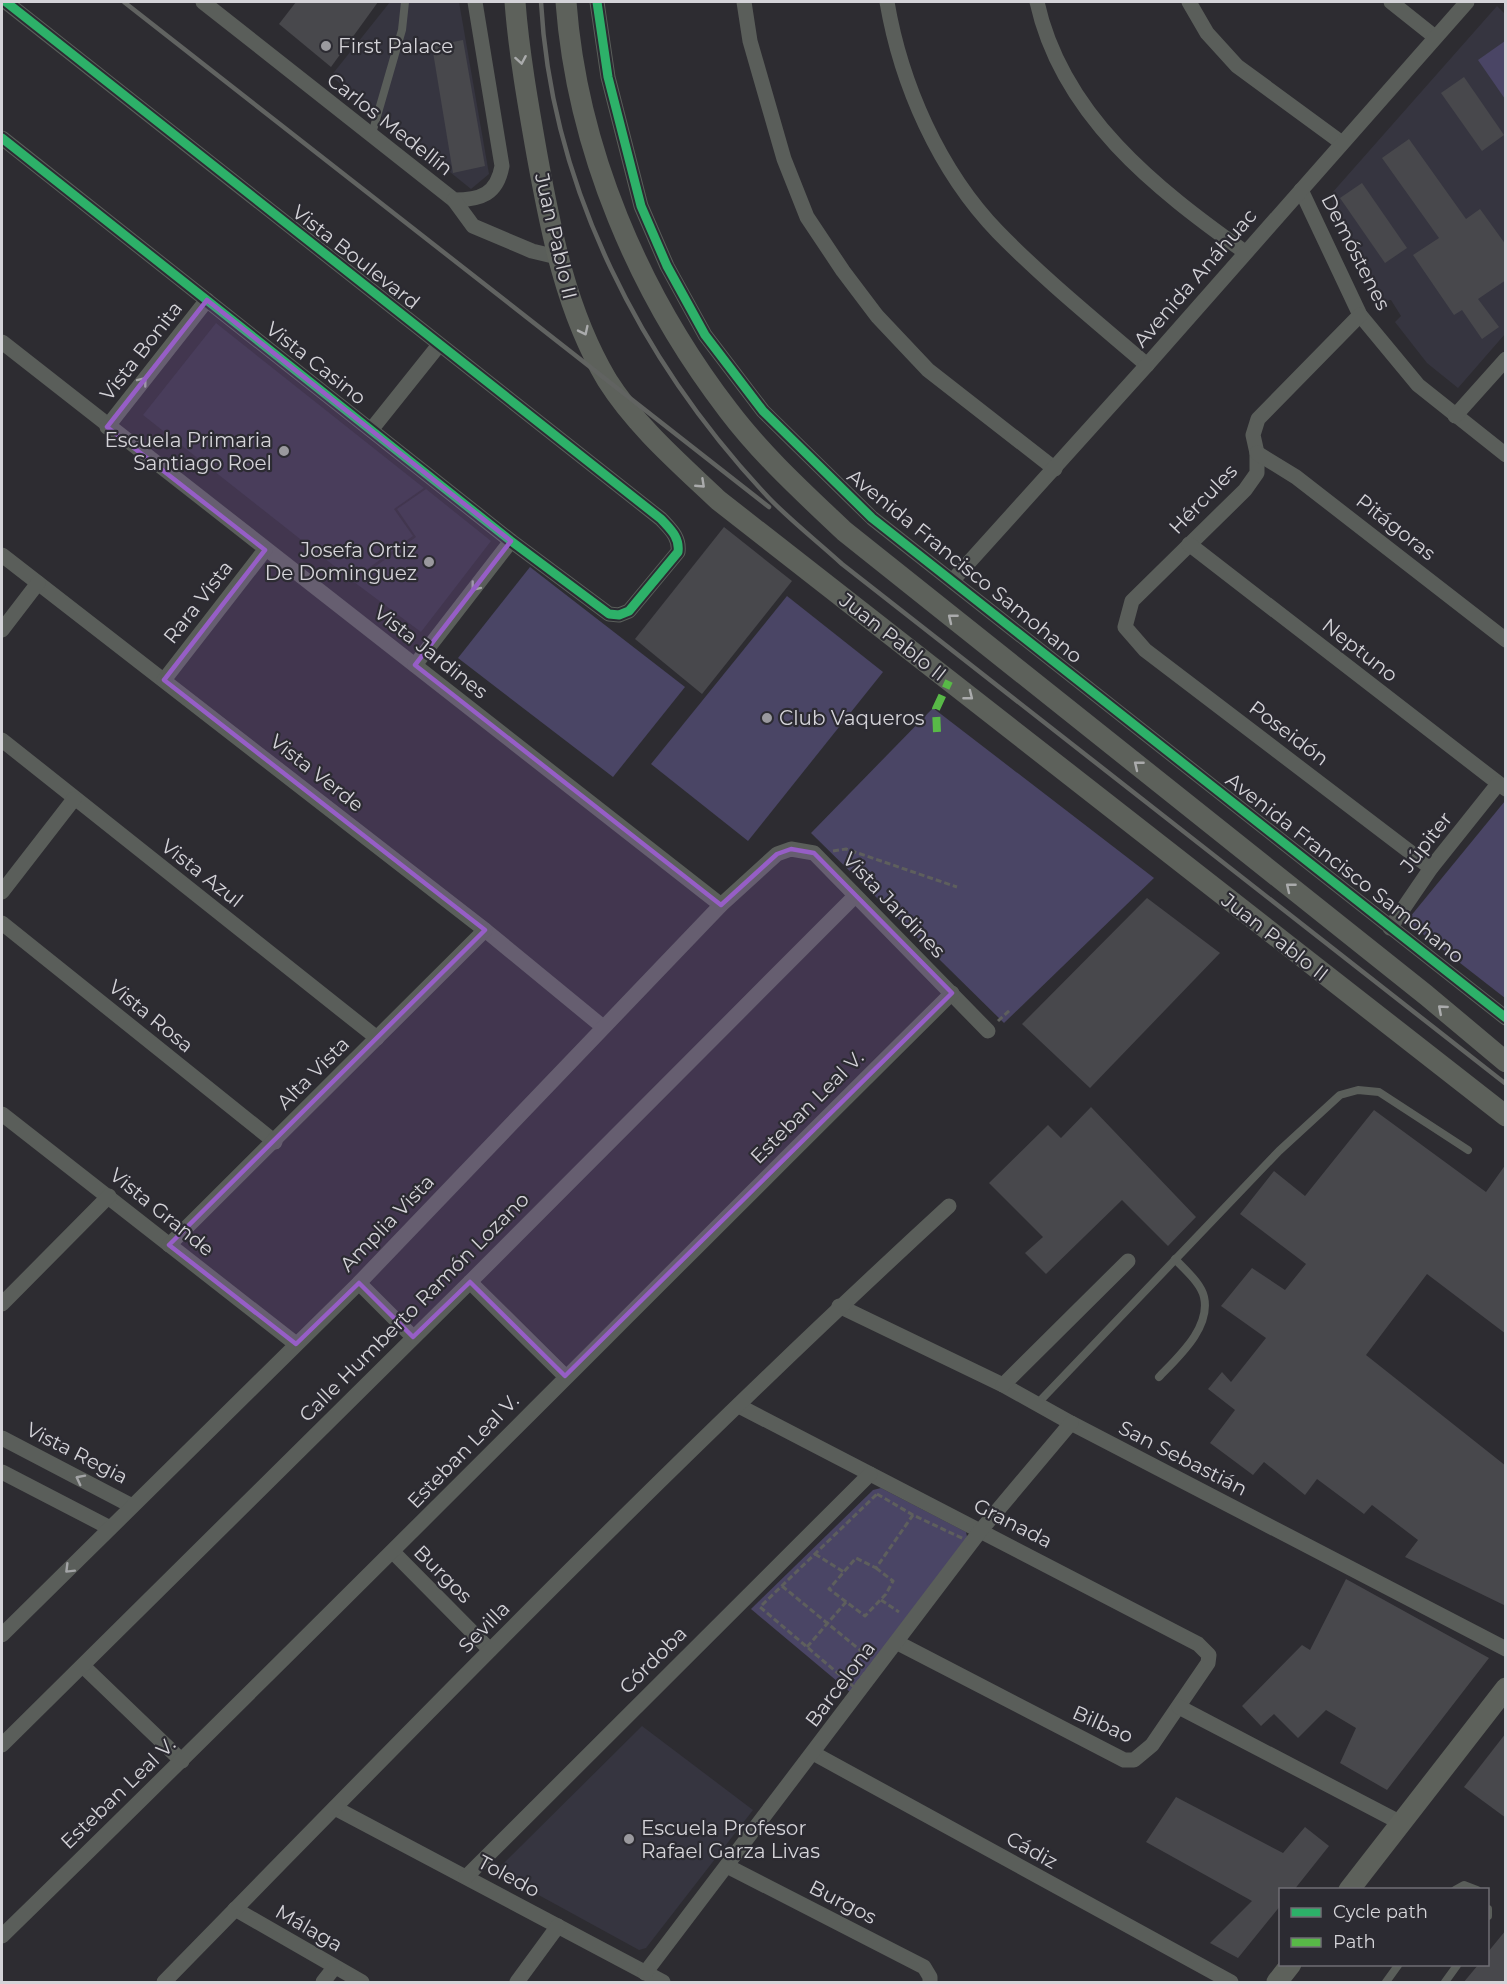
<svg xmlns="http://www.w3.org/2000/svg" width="1507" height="1984" font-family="Montserrat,sans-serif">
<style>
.built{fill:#363540}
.green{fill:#4a4565}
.building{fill:#48484c}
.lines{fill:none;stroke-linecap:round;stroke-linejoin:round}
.path{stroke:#5e5f5d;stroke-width:3;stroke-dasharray:6 3;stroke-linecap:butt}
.service{stroke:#5a5e5a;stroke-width:8}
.minor{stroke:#5a5e5a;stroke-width:15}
.secondary{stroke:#5d615b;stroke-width:21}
.rail{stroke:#616361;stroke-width:4.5}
.quiet{stroke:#58b947;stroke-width:8;stroke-dasharray:15 8;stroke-linecap:butt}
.cycleway-casing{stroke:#2c2b32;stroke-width:13}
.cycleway{stroke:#2db169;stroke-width:9}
.oneway{stroke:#aaabac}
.oneway2{stroke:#a3a4a6}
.marked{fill:#965ec6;fill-opacity:0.2;stroke:#965ec6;stroke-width:4.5;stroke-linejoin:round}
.poi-dot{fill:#9a999e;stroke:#2c2b32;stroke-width:2}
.labels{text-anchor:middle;stroke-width:4.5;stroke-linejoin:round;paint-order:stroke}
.poi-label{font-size:20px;fill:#d4d3d8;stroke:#2c2b32;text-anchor:start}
.street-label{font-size:20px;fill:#d4d3d8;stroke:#2c2b32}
</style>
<rect width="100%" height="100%" fill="#2d2c31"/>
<g class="built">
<path d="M390,2H459L489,174L471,189L331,76Z"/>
<path d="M1497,6L1506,15L1505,334L1458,388L1427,363L1395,322L1401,316L1391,300L1384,301L1333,204L1332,193Z"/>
<path d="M216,323L424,488L394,509L413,536L352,580L143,415Z"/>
<path d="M426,489L491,541L421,632L354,582L416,537L397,509Z"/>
<path d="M642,1726L753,1810L646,1948L639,1950L500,1874L498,1869Z"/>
</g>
<g class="green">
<path d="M1505,41V99L1478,60Z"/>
<path d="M530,567L685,687L613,777L458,658Z"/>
<path d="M787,596L883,672L748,841L651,764Z"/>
<path d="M933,708L1154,878L1004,1023L811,833Z"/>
<path d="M1505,801H1506L1505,998L1410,924V917Z"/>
<path d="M881,1488L966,1532L968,1541L850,1692L751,1609L873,1490Z"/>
</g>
<g class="building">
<path d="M296,2H378L331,67L279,24Z"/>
<path d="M463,40L485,166L453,173L432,46Z"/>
<path d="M1464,77L1504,135L1482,151L1441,93Z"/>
<path d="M1409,139L1466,219L1480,209L1506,245V280L1478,299L1499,327L1482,339L1462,310L1454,315L1413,255L1439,238L1382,158Z"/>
<path d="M1362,183L1407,248L1385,263L1340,198Z"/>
<path d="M724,527L792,581L702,694L635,639Z"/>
<path d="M1147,898L1220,953L1090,1088L1022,1024Z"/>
<path d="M1091,1107L1196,1217L1168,1246L1122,1200L1046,1274L1025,1253L1043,1237L989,1183L1048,1125L1061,1138Z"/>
<path d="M1374,1110L1486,1192L1506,1164V1334L1427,1274L1366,1355L1506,1466V1606L1405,1557L1418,1540L1372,1505L1364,1514L1317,1479L1305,1495L1264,1462L1253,1475L1210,1443L1235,1410L1208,1389L1222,1372L1231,1382L1266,1338L1221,1306L1252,1268L1285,1290L1306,1264L1240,1214L1274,1171L1305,1196Z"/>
<path d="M1346,1579L1489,1658L1387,1790L1340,1763L1356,1728L1326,1710L1298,1738L1274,1714L1261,1726L1242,1706L1302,1645L1310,1650Z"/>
<path d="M1506,1733V1818L1464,1787Z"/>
<path d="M1176,1797L1283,1853L1305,1827L1329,1846L1294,1890H1281V1905L1238,1958L1210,1943L1252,1901L1146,1842Z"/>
<path d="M1506,1930V1983H1463L1478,1965H1488V1952Z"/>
</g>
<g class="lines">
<g class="path">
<path d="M833,851L846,849L957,887"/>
<path d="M998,1021L1010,1010"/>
<path d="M877,1494L913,1515L968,1541L854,1687L760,1607Z"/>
<path d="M815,1554L844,1572"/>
<path d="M876,1568L893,1581L886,1594L865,1616L829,1589L856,1558L876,1568L913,1515"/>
<path d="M782,1586L866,1655"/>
<path d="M881,1600L899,1612"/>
<path d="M807,1647L846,1602"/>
</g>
<g class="service">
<path d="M371,137L402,30L405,2"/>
<path d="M1159,1377C1178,1357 1211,1328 1204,1297C1201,1283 1185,1270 1175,1259"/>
<path d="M1037,1404L1279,1151L1340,1095L1358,1090L1379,1092L1468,1150"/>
<path d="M1455,1890L1464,1885L1477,1890"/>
<path d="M1488,1909V1916"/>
<path d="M1386,1982L1399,1964"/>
<path d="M1445,1982L1458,1964"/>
</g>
<g class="minor">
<path d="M203,2L454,200C481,200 497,194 502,166L475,2"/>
<path d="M597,2L608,77L641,206L667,266L705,335L763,411L872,518L1506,1018"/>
<path d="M744,2L750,41L784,159L807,217L843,271L877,316L928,370L1055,469"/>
<path d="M887,2C901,84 939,171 998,232C1045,280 1097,322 1147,365"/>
<path d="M1037,2C1062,115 1155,188 1245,252"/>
<path d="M1189,2L1207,33L1237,66L1342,143"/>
<path d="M1391,2L1435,37"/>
<path d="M2,138L511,541L609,614L619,615L629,611L678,552C680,537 670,529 661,519L6,2"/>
<path d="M1301,190L1360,315L1418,385L1506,455"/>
<path d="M454,200L473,226L532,251L557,257"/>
<path d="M1360,315L1258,419L1253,435L1257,453V473L1245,490L1132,601L1125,627L1145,650L1431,868"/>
<path d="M2,342L721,905"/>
<path d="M1455,416L1506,359"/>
<path d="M107,427L207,300"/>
<path d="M371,430L439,345"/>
<path d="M1257,453L1296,477L1506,640"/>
<path d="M1189,544L1506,789"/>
<path d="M2,555L485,930L603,1027"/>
<path d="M953,580L1147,365L1467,2"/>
<path d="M2,630L38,583"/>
<path d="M415,665L511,541"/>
<path d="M164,680L265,550"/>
<path d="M2,740L377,1038"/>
<path d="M2,892L74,799"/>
<path d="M2,923L275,1142"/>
<path d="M1390,928L1431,868L1498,784"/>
<path d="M2,1114L296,1344"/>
<path d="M169,1245L485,930"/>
<path d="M470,1282L565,1376"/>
<path d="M359,1283L413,1337"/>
<path d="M2,1304L109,1196"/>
<path d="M839,1306L1003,1385L1071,1423L1506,1649"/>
<path d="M1003,1385L1128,1261"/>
<path d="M739,1406L1198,1644L1209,1655L1208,1663L1152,1745L1134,1760H1124L898,1643"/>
<path d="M2,1438L132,1506"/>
<path d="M2,1472L110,1528"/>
<path d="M393,1552L490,1650"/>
<path d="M2,1635L359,1283L721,905L777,854L791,849L814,853L988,1031"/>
<path d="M83,1666L182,1761"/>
<path d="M1179,1707L1401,1823"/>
<path d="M2,1745L470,1282L855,896"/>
<path d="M813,1753L1231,1982"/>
<path d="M335,1808L663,1982"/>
<path d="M727,1866L924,1967L930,1977V1982"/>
<path d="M466,1877L870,1474"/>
<path d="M235,1909L362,1982"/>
<path d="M2,1936C322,1625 635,1307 952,993"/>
<path d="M645,1973L981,1530L1071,1423"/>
<path d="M164,1982C421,1719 678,1455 949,1206"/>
<path d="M323,1982L334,1968"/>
<path d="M517,1982L558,1926"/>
</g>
<g class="secondary">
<path d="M515,2C519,53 528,104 537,155C551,232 566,311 607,380C636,426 679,463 718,500L1506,1116"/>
<path d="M566,2C577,149 639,294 728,410C762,455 804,493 844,531L1426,995L1506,1062"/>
<path d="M1349,1890L1506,1688"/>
<path d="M1277,1982L1291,1964"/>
</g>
<g class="rail">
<path d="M124,2L769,507"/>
<path d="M541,2C551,187 642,363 768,497C791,521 818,542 842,564L1506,1084"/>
</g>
<path class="quiet" d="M937,732L936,709L949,681"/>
<defs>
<g id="cycleway">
<path d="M597,2L608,77L641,206L667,266L705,335L763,411L872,518L1506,1018"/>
<path d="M2,138L511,541L609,614L619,615L629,611L678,552C680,537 670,529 661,519L6,2"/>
</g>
</defs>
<use href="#cycleway" class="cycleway-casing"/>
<use href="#cycleway" class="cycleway"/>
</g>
<defs><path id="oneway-chevron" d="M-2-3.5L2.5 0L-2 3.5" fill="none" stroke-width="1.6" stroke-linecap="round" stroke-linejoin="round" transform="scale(1.5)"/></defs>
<g class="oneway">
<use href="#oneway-chevron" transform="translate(521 60) rotate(80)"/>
<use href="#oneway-chevron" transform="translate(584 331) rotate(64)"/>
<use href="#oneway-chevron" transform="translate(701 484) rotate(43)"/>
<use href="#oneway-chevron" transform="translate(952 618) rotate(-141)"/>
<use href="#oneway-chevron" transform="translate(969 696) rotate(38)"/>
<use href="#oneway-chevron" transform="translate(1138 765) rotate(-141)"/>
<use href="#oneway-chevron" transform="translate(1290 887) rotate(-141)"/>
<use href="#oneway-chevron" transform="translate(1442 1009) rotate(-139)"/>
</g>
<g class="oneway2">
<use href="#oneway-chevron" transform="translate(143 381) rotate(-52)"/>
<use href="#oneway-chevron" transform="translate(475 587) rotate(128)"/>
<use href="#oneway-chevron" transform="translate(80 1479) rotate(-153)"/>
<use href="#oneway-chevron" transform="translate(69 1569) rotate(135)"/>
</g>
<path class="marked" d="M207,300L511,541L415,665L721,905L777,854L791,849L814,853L952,993L565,1376L470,1282L413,1337L359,1283L296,1344L169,1245L485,930L164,680L265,550L107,427Z"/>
<g class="poi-dot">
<circle cx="326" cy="46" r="6"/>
<circle cx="284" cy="451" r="6"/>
<circle cx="429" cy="562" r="6"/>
<circle cx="767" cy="718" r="6"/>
<circle cx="629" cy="1839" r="6"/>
</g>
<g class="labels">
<g class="poi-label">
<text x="338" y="53">First Palace</text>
<text x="272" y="447" text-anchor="end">Escuela Primaria<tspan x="272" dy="23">Santiago Roel</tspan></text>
<text x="417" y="557" text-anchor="end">Josefa Ortiz<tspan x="417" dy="23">De Dominguez</tspan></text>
<text x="779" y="725">Club Vaqueros</text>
<text x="641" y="1835">Escuela Profesor<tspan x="641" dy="23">Rafael Garza Livas</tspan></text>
</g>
<g class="street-label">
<text transform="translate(390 124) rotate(38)" y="7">Carlos Medellín</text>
<text transform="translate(556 236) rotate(77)" y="7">Juan Pablo II</text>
<text transform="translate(1356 252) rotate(63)" y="7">Demóstenes</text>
<text transform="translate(356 257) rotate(38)" y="7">Vista Boulevard</text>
<text transform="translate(1195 278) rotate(-49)" y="7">Avenida Anáhuac</text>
<text transform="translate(141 351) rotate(-52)" y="7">Vista Bonita</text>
<text transform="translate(316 363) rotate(38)" y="7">Vista Casino</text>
<text transform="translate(1203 499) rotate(-46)" y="7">Hércules</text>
<text transform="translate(1396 527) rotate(38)" y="7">Pitágoras</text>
<text transform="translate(965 566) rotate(39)" y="7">Avenida Francisco Samohano</text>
<text transform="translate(198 602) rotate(-52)" y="7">Rara Vista</text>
<text transform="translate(893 637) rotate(38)" y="7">Juan Pablo II</text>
<text transform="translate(1360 650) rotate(38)" y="7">Neptuno</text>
<text transform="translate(431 652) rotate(38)" y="7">Vista Jardines</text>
<text transform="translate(1289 733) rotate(37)" y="7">Poseidón</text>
<text transform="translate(317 773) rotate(38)" y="7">Vista Verde</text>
<text transform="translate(1426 842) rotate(-52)" y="7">Júpiter</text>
<text transform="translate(1345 868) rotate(38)" y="7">Avenida Francisco Samohano</text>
<text transform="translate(202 873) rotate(38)" y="7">Vista Azul</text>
<text transform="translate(894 905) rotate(46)" y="7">Vista Jardines</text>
<text transform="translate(1275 937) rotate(38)" y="7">Juan Pablo II</text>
<text transform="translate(151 1016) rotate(39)" y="7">Vista Rosa</text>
<text transform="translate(313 1073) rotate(-45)" y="7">Alta Vista</text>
<text transform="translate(807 1107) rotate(-45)" y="7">Esteban Leal V.</text>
<text transform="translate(162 1212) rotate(39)" y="7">Vista Grande</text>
<text transform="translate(387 1223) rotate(-46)" y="7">Amplia Vista</text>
<text transform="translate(414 1307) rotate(-45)" y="7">Calle Humberto Ramón Lozano</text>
<text transform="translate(463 1451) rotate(-46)" y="7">Esteban Leal V.</text>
<text transform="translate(77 1453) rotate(27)" y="7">Vista Regia</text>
<text transform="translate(1183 1458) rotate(27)" y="7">San Sebastián</text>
<text transform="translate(1013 1523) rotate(27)" y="7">Granada</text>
<text transform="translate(443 1574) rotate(45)" y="7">Burgos</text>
<text transform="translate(484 1627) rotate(-45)" y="7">Sevilla</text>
<text transform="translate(653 1660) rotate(-45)" y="7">Córdoba</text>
<text transform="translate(840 1684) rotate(-53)" y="7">Barcelona</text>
<text transform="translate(1103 1724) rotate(24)" y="7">Bilbao</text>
<text transform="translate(118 1793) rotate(-44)" y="7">Esteban Leal V.</text>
<text transform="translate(1032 1850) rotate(29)" y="7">Cádiz</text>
<text transform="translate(509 1876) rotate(28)" y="7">Toledo</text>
<text transform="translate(843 1902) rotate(27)" y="7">Burgos</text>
<text transform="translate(309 1928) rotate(30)" y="7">Málaga</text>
</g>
</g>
<rect width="1507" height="1984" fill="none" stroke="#d4d3d8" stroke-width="6"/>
<rect x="1279" y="1888" width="210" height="78" fill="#2c2b32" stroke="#6f6e74" stroke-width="1.5"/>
<rect x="1291" y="1908" width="30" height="9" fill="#2db169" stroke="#6f6e74" stroke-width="1.5"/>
<text x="1333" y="1918" font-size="18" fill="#d4d3d8">Cycle path</text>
<rect x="1291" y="1938" width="30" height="9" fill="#58b947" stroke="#6f6e74" stroke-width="1.5"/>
<text x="1333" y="1948" font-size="18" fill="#d4d3d8">Path</text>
</svg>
